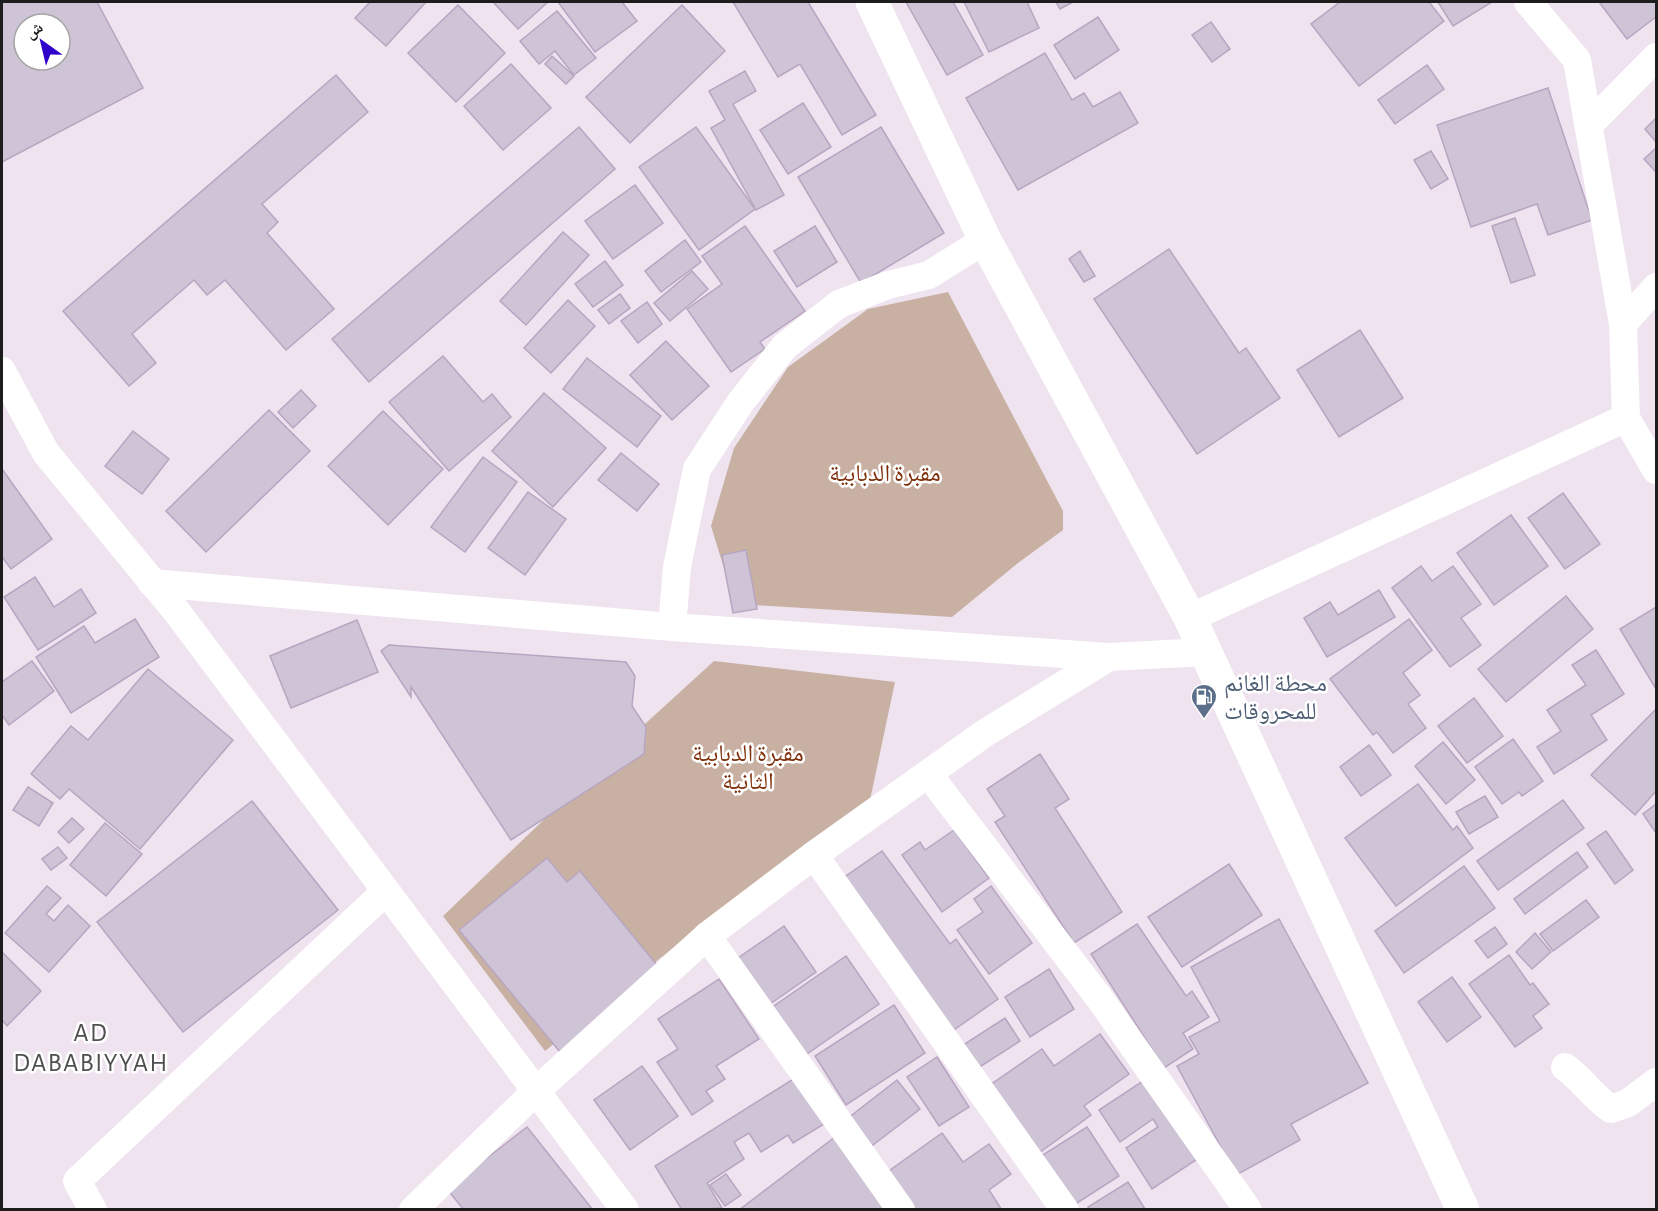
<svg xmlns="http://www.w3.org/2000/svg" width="1658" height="1211" font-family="'Alegreya Sans','Noto Naskh Arabic',sans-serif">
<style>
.cemetery{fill:#c8b1a3}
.building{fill:#cfc3d6;stroke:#b8a5c1;stroke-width:1.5;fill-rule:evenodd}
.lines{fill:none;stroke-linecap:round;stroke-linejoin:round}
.minor{stroke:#fff;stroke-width:28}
.tertiary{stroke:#fff;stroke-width:33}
.labels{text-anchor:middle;stroke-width:5;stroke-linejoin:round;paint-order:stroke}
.park-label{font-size:24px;fill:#7e2e08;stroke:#fff}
.service-label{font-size:24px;fill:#4e5e75;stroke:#fff;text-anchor:start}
.neighbourhood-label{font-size:26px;letter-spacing:1.5px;fill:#505050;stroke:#fff}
</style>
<rect width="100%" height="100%" fill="#eee3ef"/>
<g class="cemetery">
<path d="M948,292L1063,511V530L1018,563L952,617L735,604L711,526L734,448L788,367L868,309Z"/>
<path d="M714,661L895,682L869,805L730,902L545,1051L443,916L623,744Z"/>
</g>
<g class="building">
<path d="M2,2H97L143,88L2,162ZM24,24H60V60H24Z"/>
<path d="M370,2H426L386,46L355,18Z"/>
<path d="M495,2H548L518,29L494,3Z"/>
<path d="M558,2H622L637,21L595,52Z"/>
<path d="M733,2H808L876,115L842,135L800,64L778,77Z"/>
<path d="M906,2H953L983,55L947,75Z"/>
<path d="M964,2H1027L1039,28L989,52Z"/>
<path d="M1056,2H1073L1060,9Z"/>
<path d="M1340,2H1429L1444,21L1359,86L1311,24Z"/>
<path d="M1438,2H1492L1453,26Z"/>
<path d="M1599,2H1656V17L1627,39Z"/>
<path d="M458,5L505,53L456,102L408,53Z"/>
<path d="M682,5L725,51L630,143L586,97Z"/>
<path d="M557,11L596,58L574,75L555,51L539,64L520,41Z"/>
<path d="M1098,17L1119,50L1075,79L1054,45Z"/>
<path d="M1211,22L1230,49L1212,62L1192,35Z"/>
<path d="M1045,53L1072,100L1084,93L1093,107L1120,92L1138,123L1018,190L966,98Z"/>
<path d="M552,56L574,76L566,84L545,64Z"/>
<path d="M511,64L551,108L503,150L464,106Z"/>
<path d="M1427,65L1444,89L1395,124L1378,100Z"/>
<path d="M745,71L756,91L733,104L784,195L756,210L711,128L725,120L709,91Z"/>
<path d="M336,75L368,112L262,204L278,222L267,233L334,309L286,350L225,280L207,295L194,280L132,334L156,363L129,386L63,311Z"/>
<path d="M1548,88L1592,220L1548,235L1537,204L1471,227L1437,125Z"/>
<path d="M803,103L831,147L788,174L760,130Z"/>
<path d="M1656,118V142L1645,129Z"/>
<path d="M579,127L615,169L369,382L332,339Z"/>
<path d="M696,127L755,209L699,250L639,167Z"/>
<path d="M881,127L944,233L861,283L798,177Z"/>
<path d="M1656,148V172L1644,159Z"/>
<path d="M1431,151L1448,179L1431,189L1414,160Z"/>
<path d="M635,185L663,223L613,259L585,221Z"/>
<path d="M1515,218L1535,275L1511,283L1492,226Z"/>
<path d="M745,226L805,311L760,342L765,349L731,372L687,309L722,284L702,256Z"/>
<path d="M815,226L837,262L797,287L774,251Z"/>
<path d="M563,232L589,255L526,325L500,301Z"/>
<path d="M685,240L701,262L661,292L645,271Z"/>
<path d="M1169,249L1239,353L1246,348L1280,398L1197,454L1094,299Z"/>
<path d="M1080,251L1095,276L1084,282L1069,259Z"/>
<path d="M605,261L623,285L593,307L575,284Z"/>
<path d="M692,271L708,289L670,321L654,303Z"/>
<path d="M620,294L630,308L609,324L598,310Z"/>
<path d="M568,300L595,326L551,373L524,348Z"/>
<path d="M647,302L662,324L638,343L621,321Z"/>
<path d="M1360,330L1403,398L1339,437L1297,370Z"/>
<path d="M666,341L709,386L672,420L630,375Z"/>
<path d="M443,356L483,402L492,394L511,417L449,471L389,402Z"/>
<path d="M587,358L661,416L637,447L563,389Z"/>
<path d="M301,390L316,406L293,428L278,412Z"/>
<path d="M544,393L606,448L553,507L492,451Z"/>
<path d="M269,410L310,451L206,552L166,511Z"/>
<path d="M383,411L443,469L388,525L328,466Z"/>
<path d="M133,431L169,459L142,494L105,466Z"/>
<path d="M621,453L659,484L637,511L598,480Z"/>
<path d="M483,457L517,482L465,552L431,527Z"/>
<path d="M2,469L52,539L11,569L2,557Z"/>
<path d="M528,492L566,519L525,575L488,548Z"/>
<path d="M1563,493L1600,544L1565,569L1528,518Z"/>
<path d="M1511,515L1548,566L1494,605L1457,553Z"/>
<path d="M746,550L757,609L733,613L722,555Z"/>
<path d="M1421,566L1432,581L1453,566L1481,604L1461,618L1481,645L1450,667L1392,588Z"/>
<path d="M35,577L54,607L81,589L96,613L38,650L4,597Z"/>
<path d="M1379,590L1395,617L1327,657L1304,618L1330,602L1338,615Z"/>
<path d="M1566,596L1593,629L1506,702L1478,669Z"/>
<path d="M1656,607V689L1620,629Z"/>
<path d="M135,619L159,657L71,713L36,657L84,626L95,643Z"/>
<path d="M1409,619L1432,650L1403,673L1420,695L1408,704L1426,728L1393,753L1377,732L1373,735L1330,679Z"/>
<path d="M357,620L378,672L291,708L270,656Z"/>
<path d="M389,645L626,662L635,676L632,706L646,727L644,754L511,840L411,687V697L381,651Z"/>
<path d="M1596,650L1624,694L1591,715L1607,740L1554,774L1537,747L1561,731L1547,710L1586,685L1572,665Z"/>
<path d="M32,661L54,691L9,725L2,715V682Z"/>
<path d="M148,669L233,740L140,849L69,789L60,799L31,774L71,726L88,740Z"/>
<path d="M1474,698L1503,736L1467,763L1438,726Z"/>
<path d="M1656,709V791L1635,815L1591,775Z"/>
<path d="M1513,739L1543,781L1522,796L1519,792L1502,804L1475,767Z"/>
<path d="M1443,742L1475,780L1446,804L1415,766Z"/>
<path d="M1369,745L1391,775L1361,796L1340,767Z"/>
<path d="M1040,754L1069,799L1055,808L1122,912L1074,943L995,822L1005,816L987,789Z"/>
<path d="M1418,784L1453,830L1457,826L1473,848L1396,906L1345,838Z"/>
<path d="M28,787L53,803L39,826L13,810Z"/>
<path d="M1485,796L1498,817L1469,834L1456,812Z"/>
<path d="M1563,800L1584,828L1498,890L1477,861Z"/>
<path d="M252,801L338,910L183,1032L97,922Z"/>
<path d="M1656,804V833L1643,814Z"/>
<path d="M72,818L84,829L69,843L58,832Z"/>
<path d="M105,823L142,854L106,896L70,865Z"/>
<path d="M954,830L989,878L942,912L902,855L920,842L925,850Z"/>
<path d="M1606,831L1633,870L1615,884L1587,844Z"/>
<path d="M58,847L67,858L51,870L42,859Z"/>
<path d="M882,851L950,944L956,939L998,999L951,1032L843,878Z"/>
<path d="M1577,852L1588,867L1525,914L1514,899Z"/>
<path d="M547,858L567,882L580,871L661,970L560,1052L459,930Z"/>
<path d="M1229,864L1262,915L1182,967L1148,917Z"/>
<path d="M1464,866L1495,908L1404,973L1375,931Z"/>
<path d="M47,886L61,898L46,914L54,921L68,905L90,926L49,972L5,933Z"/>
<path d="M991,886L1032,943L989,974L957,930L983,912L974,899Z"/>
<path d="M1586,900L1599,917L1553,951L1540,934Z"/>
<path d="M1279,919L1368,1083L1291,1124L1300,1140L1236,1175L1177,1066L1199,1054L1189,1037L1220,1021L1191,967Z"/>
<path d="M1137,924L1186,996L1192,991L1209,1017L1183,1033L1193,1049L1164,1068L1091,954Z"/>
<path d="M784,926L816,972L770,1004L738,958Z"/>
<path d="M1495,927L1507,944L1488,958L1475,941Z"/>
<path d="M1535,933L1551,952L1532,969L1516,952Z"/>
<path d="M2,952L41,991L7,1026L2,1020Z"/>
<path d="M1509,955L1530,985L1533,983L1549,1004L1533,1016L1542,1028L1515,1047L1469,984Z"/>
<path d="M846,956L879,1004L804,1056L771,1008Z"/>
<path d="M1049,969L1074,1009L1030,1037L1005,997Z"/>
<path d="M1452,977L1481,1017L1447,1042L1418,1002Z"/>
<path d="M719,979L759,1039L716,1066L725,1079L706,1091L713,1101L692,1115L657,1062L678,1049L658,1019Z"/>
<path d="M894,1005L925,1053L846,1105L815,1056Z"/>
<path d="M1005,1018L1020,1041L975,1070L960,1047Z"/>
<path d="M1100,1034L1129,1074L1084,1106L1091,1115L1039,1153L990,1085L1042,1049L1054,1066Z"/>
<path d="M937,1057L969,1107L939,1126L907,1077Z"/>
<path d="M642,1066L678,1116L630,1150L594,1100Z"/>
<path d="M1149,1077L1202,1156L1152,1189L1126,1148L1158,1127L1153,1119L1120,1142L1099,1110Z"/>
<path d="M795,1078L824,1124L793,1143L788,1135L761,1152L749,1133L734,1142L744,1159L707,1183L722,1208L682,1210L655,1166Z"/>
<path d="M897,1080L920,1109L869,1148L847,1119Z"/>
<path d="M527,1127L593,1210H464L447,1189Z"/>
<path d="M1087,1127L1119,1176L1071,1207L1038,1158Z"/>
<path d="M942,1133L963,1162L989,1144L1011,1174L989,1190L1002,1210H912L886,1173Z"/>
<path d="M835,1137L890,1210H739Z"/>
<path d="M726,1174L741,1195L725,1206L710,1185Z"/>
<path d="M1128,1182L1145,1209L1089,1210L1088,1207Z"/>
</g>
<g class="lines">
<g class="minor">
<path d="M1528,2L1577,60L1623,324L1626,418L1656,470"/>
<path d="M1588,126L1656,57"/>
<path d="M1623,324L1656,287"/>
<path d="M2,371L46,453L177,612L625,1210"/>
<path d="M152,583L672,627L1109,657L1205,652"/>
<path d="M1190,618L1626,418"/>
<path d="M672,627L677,567L697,469L740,403L785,346L839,304L888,285L929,275L985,240"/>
<path d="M929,775L1100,999L1248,1210"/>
<path d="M814,855L1065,1210"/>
<path d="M707,936L901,1210"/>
<path d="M1565,1067C1582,1079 1593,1097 1611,1109L1628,1103L1656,1082"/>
<path d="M93,1210L77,1181L386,891"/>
<path d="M413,1210L535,1092L707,936L814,855L985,733L1109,657"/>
</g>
<path class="tertiary" d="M872,2L985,240L1190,618L1463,1210"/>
</g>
<defs>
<symbol id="fuel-pin" viewBox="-11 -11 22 30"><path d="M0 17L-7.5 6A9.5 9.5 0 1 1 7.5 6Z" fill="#5c6f8a" stroke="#fff"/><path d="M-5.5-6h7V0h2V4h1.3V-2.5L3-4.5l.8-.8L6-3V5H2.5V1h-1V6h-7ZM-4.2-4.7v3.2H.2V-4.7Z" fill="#fff"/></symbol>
</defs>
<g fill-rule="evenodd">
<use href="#fuel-pin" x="1189" y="682" width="30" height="40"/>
</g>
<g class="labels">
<g class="park-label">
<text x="885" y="481">مقبرة الدبابية</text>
<text x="748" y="761">مقبرة الدبابية<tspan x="748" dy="28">الثانية</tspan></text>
</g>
<g class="service-label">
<text x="1224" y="691">محطة الغانم<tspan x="1224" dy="28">للمحروقات</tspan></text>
</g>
<g class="neighbourhood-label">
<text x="91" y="1041">AD<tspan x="91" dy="30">DABABIYYAH</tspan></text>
</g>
</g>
<rect width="1658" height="1211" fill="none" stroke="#1d1d1d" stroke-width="6"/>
<g transform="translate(42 42) rotate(326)"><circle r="28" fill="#ffffff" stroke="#a5a5a5" stroke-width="1.5"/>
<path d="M0-4.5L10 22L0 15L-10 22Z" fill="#2f00cb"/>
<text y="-9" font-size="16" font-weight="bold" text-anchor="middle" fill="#1d1d1d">ش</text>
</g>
</svg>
